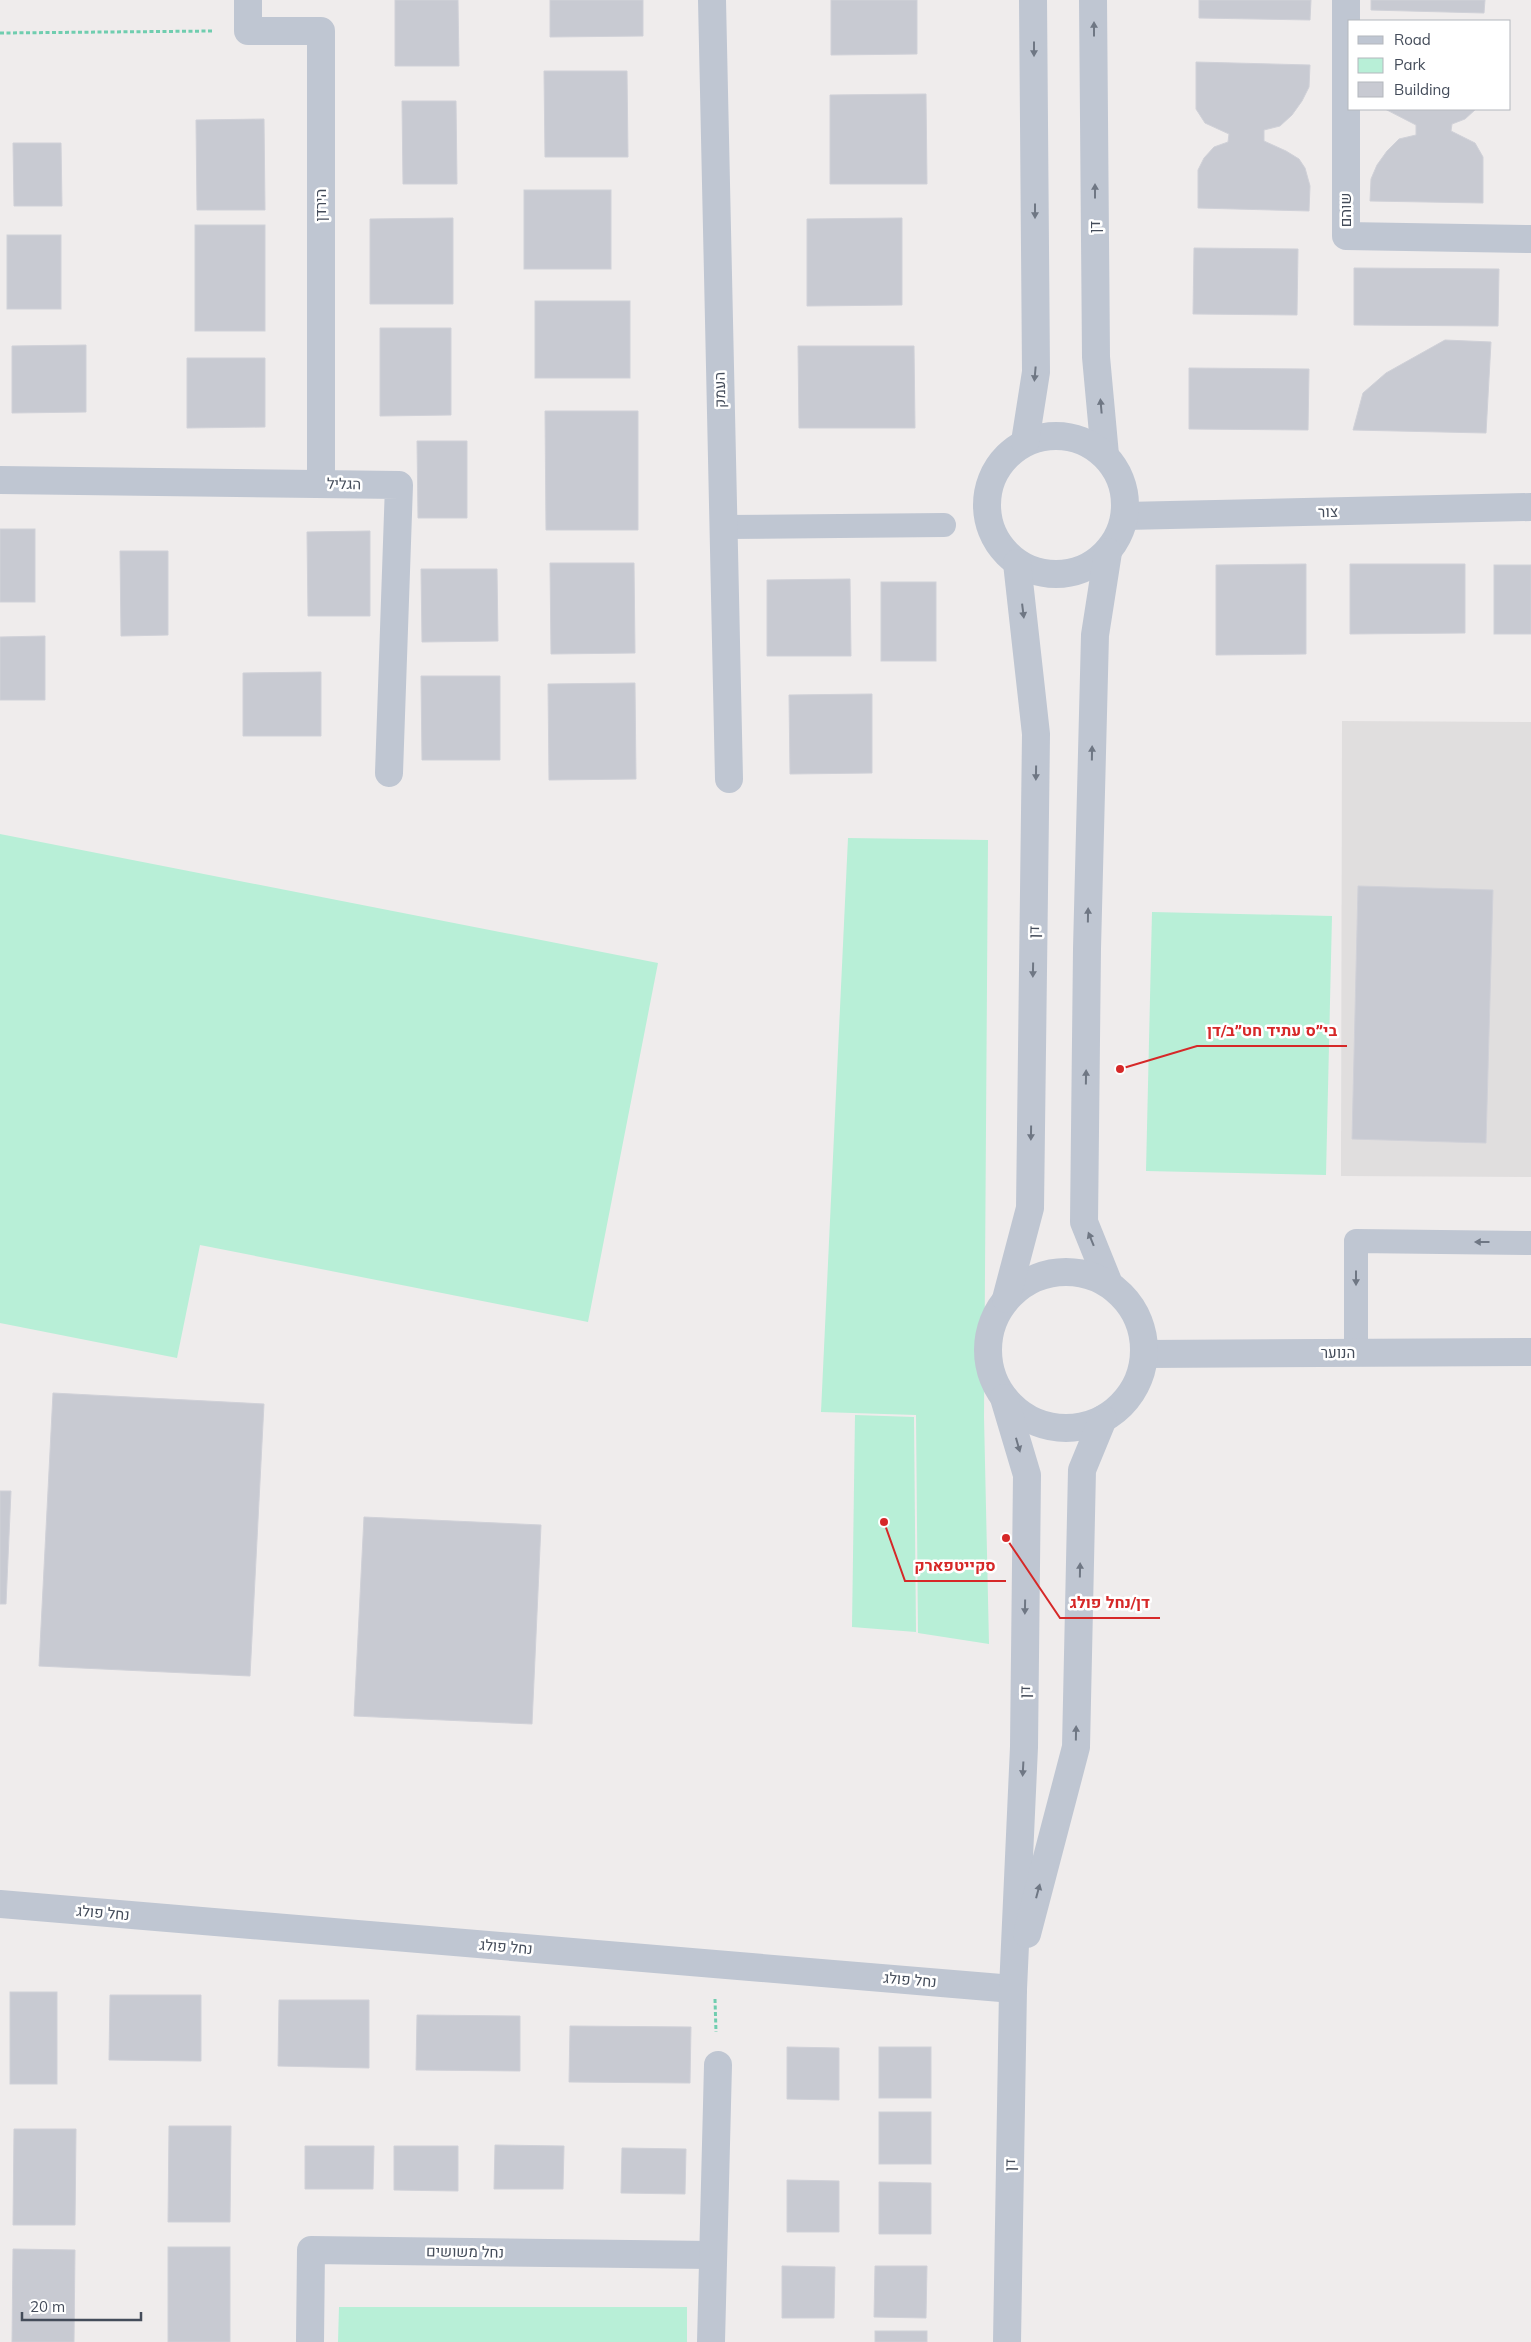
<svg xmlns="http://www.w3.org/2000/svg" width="1531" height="2342" font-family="Mulish,Heebo,sans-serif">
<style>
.education{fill:#e0dede}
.green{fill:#b8efd7}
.building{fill:#c8cad2;stroke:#d0d1d8}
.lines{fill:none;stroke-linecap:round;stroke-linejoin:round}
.path{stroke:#70cdaf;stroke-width:3;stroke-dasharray:4 2.5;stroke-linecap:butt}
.service{stroke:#bfc6d2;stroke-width:24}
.minor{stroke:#bfc6d2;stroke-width:28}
.tertiary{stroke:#bfc6d2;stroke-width:28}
.oneway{fill:#6f7784}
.labels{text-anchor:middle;stroke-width:5;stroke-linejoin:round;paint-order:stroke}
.street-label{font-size:15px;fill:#444c5a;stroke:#fff}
.leader{fill:none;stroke:#d62828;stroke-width:2}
.callout-dot{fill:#d62828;stroke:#fff;stroke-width:2}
.callout-label{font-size:16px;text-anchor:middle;font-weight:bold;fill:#d62828;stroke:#fff;stroke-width:5;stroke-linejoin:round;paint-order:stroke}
</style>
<rect width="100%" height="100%" fill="#efecec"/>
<path class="education" d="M1342,721L1531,722V1177L1341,1176Z"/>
<g class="green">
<path d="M0,834L658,963L588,1322L200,1245L177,1358L0,1323Z"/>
<path d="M848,838L988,840L984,1417L989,1644L918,1633L916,1415L821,1412Z"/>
<path d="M1152,912L1332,916L1326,1175L1146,1171Z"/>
<path d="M855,1415L914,1417L916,1632L852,1627Z"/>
<path d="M339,2307H687V2342H338Z"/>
</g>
<g class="building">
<path d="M395,0H458L459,66H395Z"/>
<path d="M550,0H643V36L550,37Z"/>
<path d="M831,0H917V54L831,55Z"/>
<path d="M1199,0H1311L1310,20L1199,18Z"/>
<path d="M1371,0H1485L1484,13L1371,10Z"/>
<path d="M1196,62L1310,65L1309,87L1302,101L1292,115L1280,126L1264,130V141L1286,151L1299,159L1305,168L1310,186L1309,211L1198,208V170L1204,158L1214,147L1228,142L1229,134L1205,123L1196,109Z"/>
<path d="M544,71H627L628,157H545Z"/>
<path d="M926,94L927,184H830V95Z"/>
<path d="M402,101H456L457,184H403Z"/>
<path d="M1385,109H1476L1465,119L1452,124L1451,131L1475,143L1483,157V203L1370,201L1371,179L1377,165L1387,151L1399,139L1416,135V125Z"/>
<path d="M264,119L265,210H197L196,120Z"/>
<path d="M13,143H61L62,206H14Z"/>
<rect x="524" y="190" width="87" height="79"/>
<path d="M453,218V304H370V219Z"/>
<path d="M902,218V305L807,306V219Z"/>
<rect x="195" y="225" width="70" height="106"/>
<rect x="7" y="235" width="54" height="74"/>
<path d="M1194,248L1298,249L1297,315L1193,314Z"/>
<path d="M1354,268L1499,269L1498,326L1354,325Z"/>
<rect x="535" y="301" width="95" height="77"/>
<path d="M380,328H451V415L380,416Z"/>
<path d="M1445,340L1491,342L1486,433L1353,430L1363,393L1386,373Z"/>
<path d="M86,345V412L12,413V346Z"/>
<path d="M798,346H914L915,428H799Z"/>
<path d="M187,358H265V427L187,428Z"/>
<path d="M1189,368L1309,369L1308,430L1189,429Z"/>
<path d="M545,411H638V530H546Z"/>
<path d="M417,441H467V518H418Z"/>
<rect x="0" y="529" width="35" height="73"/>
<path d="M370,531V616H308L307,532Z"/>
<path d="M120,551H168V635L121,636Z"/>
<path d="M550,563H634L635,653L551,654Z"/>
<path d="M1306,564V654L1216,655V565Z"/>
<path d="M1350,564H1465V633L1350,634Z"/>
<rect x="1494" y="565" width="37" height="69"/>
<path d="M421,569H497L498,641L422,642Z"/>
<path d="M850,579L851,656H767V580Z"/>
<rect x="881" y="582" width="55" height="79"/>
<path d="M45,636V700H0V637Z"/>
<path d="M321,672V736H243V673Z"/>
<path d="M421,676H500V760H422Z"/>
<path d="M635,683L636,779L549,780L548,684Z"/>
<path d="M872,694V773L790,774L789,695Z"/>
<path d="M1358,886L1493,890L1486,1143L1352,1139Z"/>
<path d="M53,1393L264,1404L250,1676L39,1666Z"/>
<path d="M0,1491H11L6,1604H0Z"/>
<path d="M364,1517L541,1525L532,1724L354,1716Z"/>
<rect x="10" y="1992" width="47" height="92"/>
<path d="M110,1995H201V2061L109,2060Z"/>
<path d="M279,2000H369V2068L278,2066Z"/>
<path d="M417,2015L520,2016V2071L416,2070Z"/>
<path d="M570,2026L691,2027L690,2083L569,2082Z"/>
<path d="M787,2047L839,2048V2100L787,2099Z"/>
<rect x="879" y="2047" width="52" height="51"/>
<rect x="879" y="2112" width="52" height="52"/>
<path d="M169,2126H231L230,2222H168Z"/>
<path d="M14,2129H76L75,2225H13Z"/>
<path d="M495,2145L564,2146L563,2189H494Z"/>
<path d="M305,2146H374L373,2189H305Z"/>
<path d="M394,2146H458V2191L394,2190Z"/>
<path d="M622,2148L686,2149L685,2194L621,2193Z"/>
<path d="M787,2180L839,2181V2232H787Z"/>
<path d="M879,2182L931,2183V2234H879Z"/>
<rect x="168" y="2247" width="62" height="95"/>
<path d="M13,2249L75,2250L74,2342H12Z"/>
<path d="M782,2266L835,2267L834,2318H782Z"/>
<path d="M875,2266H927L926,2318L874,2317Z"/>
<rect x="875" y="2331" width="52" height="11"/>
</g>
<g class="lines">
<g class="path">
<path d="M0,33L214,31"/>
<path d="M977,524H988"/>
<path d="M715,1999L716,2032"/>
</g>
<g class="service">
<path d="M723,527L944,525"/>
<path d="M1356,1352V1241L1531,1243"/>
</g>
<g class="minor">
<path d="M248,0V31H321V483"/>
<path d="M712,0L729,779"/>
<path d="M1346,0V236L1531,239"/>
<path d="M0,480L399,485L389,773"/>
<path d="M1125,516L1531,507"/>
<path d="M1144,1354L1531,1352"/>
<path d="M0,1904L1013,1989"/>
<path d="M310,2342L311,2250L712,2255"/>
<path d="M711,2342L718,2065"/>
</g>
<g class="tertiary">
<path d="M1093,0L1096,357L1105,455"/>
<circle cx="1056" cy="505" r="69"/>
<path d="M1025,442L1036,372L1033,0"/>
<path d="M1108,552L1095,635L1087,949L1084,1222L1109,1284"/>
<circle cx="1066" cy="1350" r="78"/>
<path d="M1006,1299L1030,1208L1036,734L1017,563"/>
<path d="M1004,1398L1027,1475L1024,1747L1013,1989L1007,2342"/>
<path d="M1027,1934L1076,1747L1082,1470L1103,1419"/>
</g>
</g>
<defs><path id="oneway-solid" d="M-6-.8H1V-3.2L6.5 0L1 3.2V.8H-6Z" transform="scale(1.25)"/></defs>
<g class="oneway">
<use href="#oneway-solid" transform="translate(1094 29) rotate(-90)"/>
<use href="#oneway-solid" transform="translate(1034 49) rotate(90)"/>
<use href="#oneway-solid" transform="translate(1095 191) rotate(-90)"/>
<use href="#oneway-solid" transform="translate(1035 211) rotate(90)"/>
<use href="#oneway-solid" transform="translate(1035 374) rotate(95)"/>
<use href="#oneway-solid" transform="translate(1101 406) rotate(-95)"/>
<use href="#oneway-solid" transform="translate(1023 611) rotate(83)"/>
<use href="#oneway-solid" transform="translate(1092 753) rotate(-89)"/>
<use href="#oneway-solid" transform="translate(1036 773) rotate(91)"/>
<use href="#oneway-solid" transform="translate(1088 915) rotate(-89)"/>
<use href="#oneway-solid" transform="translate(1033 970) rotate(91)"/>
<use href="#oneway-solid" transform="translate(1086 1077) rotate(-89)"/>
<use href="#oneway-solid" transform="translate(1031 1133) rotate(91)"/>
<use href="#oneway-solid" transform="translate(1091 1239) rotate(-112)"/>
<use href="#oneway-solid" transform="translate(1482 1242) rotate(-180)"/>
<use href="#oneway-solid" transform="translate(1356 1278) rotate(90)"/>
<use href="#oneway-solid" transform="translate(1018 1445) rotate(74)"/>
<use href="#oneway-solid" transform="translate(1080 1570) rotate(-89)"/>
<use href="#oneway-solid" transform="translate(1025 1607) rotate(91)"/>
<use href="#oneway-solid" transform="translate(1076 1733) rotate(-89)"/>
<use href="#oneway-solid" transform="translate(1023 1769) rotate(93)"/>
<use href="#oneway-solid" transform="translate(1038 1891) rotate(-75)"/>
</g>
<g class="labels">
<g class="street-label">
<text transform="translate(321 205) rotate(-90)" y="5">הירדן</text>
<text transform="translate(1346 210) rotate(-90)" y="5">שוהם</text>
<text transform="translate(1095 227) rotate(-90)" y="5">דן</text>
<text transform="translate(720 390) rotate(-91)" y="5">העמק</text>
<text transform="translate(344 484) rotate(1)" y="5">הגליל</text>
<text transform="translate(1328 512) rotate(-1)" y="5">צור</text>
<text transform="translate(1034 932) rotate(-89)" y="5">דן</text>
<text x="1338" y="1358">הנוער</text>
<text transform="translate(1025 1692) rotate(-89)" y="5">דן</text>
<text transform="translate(103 1913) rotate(5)" y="5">נחל פולג</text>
<text transform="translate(506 1947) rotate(5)" y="5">נחל פולג</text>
<text transform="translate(910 1980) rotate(5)" y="5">נחל פולג</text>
<text transform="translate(1010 2165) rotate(-89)" y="5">דן</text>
<text transform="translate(465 2252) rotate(1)" y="5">נחל משושים</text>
</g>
</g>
<path class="leader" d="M1120 1069L1197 1046H1347M884 1522L905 1581H1006M1006 1538L1060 1618H1160"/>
<g class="callout-dot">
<circle cx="1120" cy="1069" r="5"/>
<circle cx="884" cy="1522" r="5"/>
<circle cx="1006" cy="1538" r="5"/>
</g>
<g class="callout-label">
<text x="1272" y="1036">בי״ס עתיד חט״ב/דן</text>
<text x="955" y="1571">סקייטפארק</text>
<text x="1110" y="1608">דן/נחל פולג</text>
</g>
<rect x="1348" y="20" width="162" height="90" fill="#ffffff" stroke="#b4b7bd"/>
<rect x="1358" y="36" width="25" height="8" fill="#bfc6d2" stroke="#b4b7bd"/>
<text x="1394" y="45" font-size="15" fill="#444c5a">Road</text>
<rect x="1358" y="58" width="25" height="15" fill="#b8efd7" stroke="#b4b7bd"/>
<text x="1394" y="70" font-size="15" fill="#444c5a">Park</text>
<rect x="1358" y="82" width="25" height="15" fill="#c8cad2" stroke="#b4b7bd"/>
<text x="1394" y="95" font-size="15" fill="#444c5a">Building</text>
<path d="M22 2312v8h119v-8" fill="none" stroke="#444c5a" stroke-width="2.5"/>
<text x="30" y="2312" font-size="15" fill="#444c5a" stroke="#ffffff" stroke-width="4" paint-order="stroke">20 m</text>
</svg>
